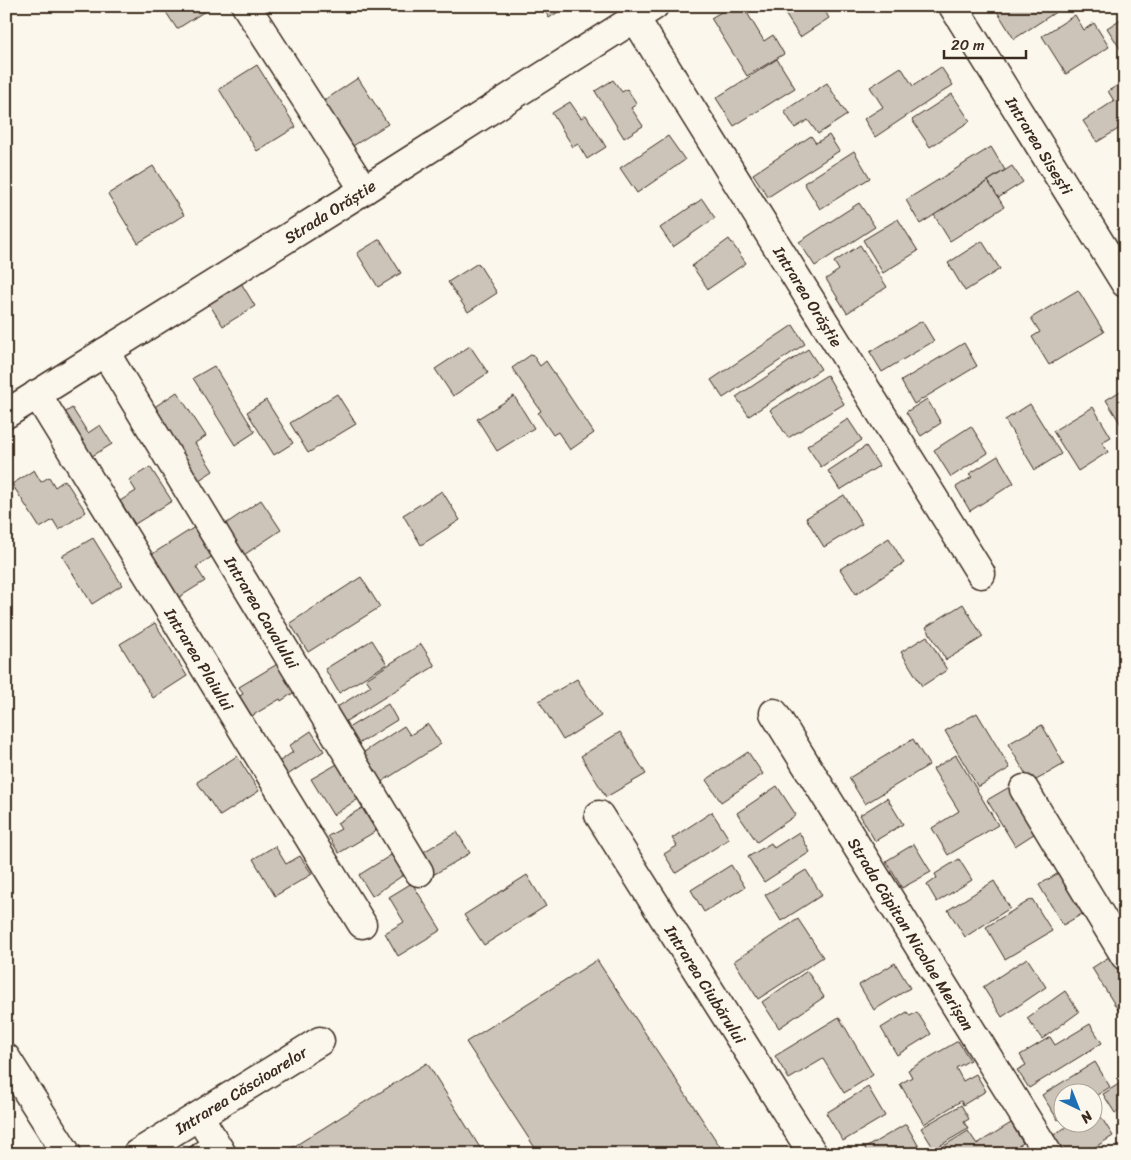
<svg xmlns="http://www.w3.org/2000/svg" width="1131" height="1160" font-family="Sriracha,sans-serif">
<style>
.building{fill:#ccc4b9;stroke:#3b2a1e}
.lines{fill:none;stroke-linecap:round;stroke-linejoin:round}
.lane-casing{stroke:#3b2a1e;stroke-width:18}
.street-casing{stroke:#3b2a1e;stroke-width:31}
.lane{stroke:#fbf7ec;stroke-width:14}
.street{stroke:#fbf7ec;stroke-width:28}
.labels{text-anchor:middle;stroke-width:4;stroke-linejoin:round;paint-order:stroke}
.street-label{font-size:16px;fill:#3b2a1e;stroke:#fbf7ec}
</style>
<rect width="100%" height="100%" fill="#fbf7ec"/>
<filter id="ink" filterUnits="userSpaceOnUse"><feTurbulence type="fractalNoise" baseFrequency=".02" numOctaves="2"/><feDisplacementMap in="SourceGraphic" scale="10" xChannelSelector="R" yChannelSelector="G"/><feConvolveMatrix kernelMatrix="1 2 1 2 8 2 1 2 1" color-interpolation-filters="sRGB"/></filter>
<g filter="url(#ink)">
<g class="building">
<path d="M162,6H213L177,29Z"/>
<path d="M542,6H567L549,18Z"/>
<path d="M731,6H743L764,41L773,35L784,54L747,76L711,18Z"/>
<path d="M780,6H822L829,18L800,37Z"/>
<path d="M997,6H1065L1014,39L995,8Z"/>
<path d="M1075,15L1084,30L1094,23L1109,47L1066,74L1042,36Z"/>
<path d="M1124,17L1125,19V56L1107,28Z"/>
<path d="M777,59L795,88L734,126L716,98Z"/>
<path d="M257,65L296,127L257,151L219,89Z"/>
<path d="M901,67L913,86L941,67L953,85L875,137L864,119L883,107L870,87Z"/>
<path d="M358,78L388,124L348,149L319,104Z"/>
<path d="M613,80L622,92L627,89L637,104L631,108L643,126L624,138L595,91Z"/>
<path d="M1125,81V125L1097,142L1083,121L1114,101L1108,91Z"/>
<path d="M827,83L847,115L818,134L808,120L795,128L784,111Z"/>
<path d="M952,94L970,121L930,147L912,120Z"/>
<path d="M570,102L581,118L586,115L606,147L587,159L578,144L573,147L552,113Z"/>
<path d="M829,135L839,151L768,197L753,174L811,136L816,143Z"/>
<path d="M668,136L685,160L637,193L620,168Z"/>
<path d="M991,147L1005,170L920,224L906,200Z"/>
<path d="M854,151L870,178L820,209L804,183Z"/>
<path d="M153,166L184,215L138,243L108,194Z"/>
<path d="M1012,166L1023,182L998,198L988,181Z"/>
<path d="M988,181L1004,207L950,241L934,215Z"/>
<path d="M702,199L715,218L673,247L660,228Z"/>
<path d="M859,203L875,227L815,266L799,242Z"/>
<path d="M898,219L918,251L883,273L863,240Z"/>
<path d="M380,239L401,273L378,287L357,253Z"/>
<path d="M729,239L746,263L708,289L692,266Z"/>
<path d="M982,241L1000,269L965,291L948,263Z"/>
<path d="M860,245L887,287L847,313L826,279L839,270L834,262Z"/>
<path d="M478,263L497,293L468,312L448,282Z"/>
<path d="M238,278L255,306L223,326L206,299Z"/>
<path d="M1078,290L1104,332L1049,365L1032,337L1040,332L1031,318Z"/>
<path d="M922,321L934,341L882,372L870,352Z"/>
<path d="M793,325L805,344L723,398L711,380Z"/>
<path d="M964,343L977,366L914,404L901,381Z"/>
<path d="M470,346L488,373L453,396L435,369Z"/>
<path d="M808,349L821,369L749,416L736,397Z"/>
<path d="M532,354L540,366L546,361L594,433L570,450L558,432L553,435L538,413L541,411L512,368Z"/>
<path d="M214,366L255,432L235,445L193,378Z"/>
<path d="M827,375L844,404L788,438L770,410Z"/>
<path d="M1125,388V424L1122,426L1106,400Z"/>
<path d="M177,392L206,436L195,443L213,471L193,484L147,412Z"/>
<path d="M337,394L356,424L308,453L290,423Z"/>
<path d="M514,396L534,428L497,451L477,419Z"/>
<path d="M927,399L941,423L921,436L906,412Z"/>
<path d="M266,400L293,443L274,455L247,412Z"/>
<path d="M1030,404L1061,454L1035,470L1005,420Z"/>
<path d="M1093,407L1111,437L1102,442L1108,452L1078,471L1053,431Z"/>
<path d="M72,408L88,433L100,425L112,444L84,461L57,418Z"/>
<path d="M848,419L862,440L821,467L807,446Z"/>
<path d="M971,426L988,453L951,477L934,450Z"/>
<path d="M866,446L879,466L840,490L828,471Z"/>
<path d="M998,456L1014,483L970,511L956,487L972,477L969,474Z"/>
<path d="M1125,456V470L1119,460Z"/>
<path d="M150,467L172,501L135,524L120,501L136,491L129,480Z"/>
<path d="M34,470L41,482L49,477L55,487L65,480L86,512L59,530L53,520L40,528L12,484Z"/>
<path d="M442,491L460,520L421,545L403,515Z"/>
<path d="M844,495L862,524L824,547L806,518Z"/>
<path d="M261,500L281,530L241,557L221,527Z"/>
<path d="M198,525L216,554L196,567L205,581L173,601L146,558Z"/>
<path d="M93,538L122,585L92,604L62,556Z"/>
<path d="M889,538L904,563L856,594L840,569Z"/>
<path d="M361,577L380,607L308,652L290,623Z"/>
<path d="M963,604L983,637L946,660L926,627Z"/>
<path d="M155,623L187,676L153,698L120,644Z"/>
<path d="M927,636L947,670L922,686L901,652Z"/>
<path d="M372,640L387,664L339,693L325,669Z"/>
<path d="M421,644L435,666L343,723L334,709L371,686L366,679Z"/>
<path d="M279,663L296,691L281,701L280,699L250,717L238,697L243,694L239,687Z"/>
<path d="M577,679L601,716L563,740L539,701Z"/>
<path d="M388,704L397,720L358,744L348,728Z"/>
<path d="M977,713L1010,768L978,787L945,731Z"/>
<path d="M428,724L441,744L380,783L361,754L404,726L410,735Z"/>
<path d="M1042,725L1064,764L1031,783L1008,744Z"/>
<path d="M311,731L324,751L286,776L277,763L293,752L289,746Z"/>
<path d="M620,732L646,774L606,797L581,756Z"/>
<path d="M913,739L929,765L865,804L849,778Z"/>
<path d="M748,752L763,774L721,802L706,780Z"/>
<path d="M956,755L998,825L948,855L932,828L959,811L933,769Z"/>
<path d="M237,756L259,791L220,816L197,782Z"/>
<path d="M339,763L360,798L333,815L311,779Z"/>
<path d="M1013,785L1040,830L1015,846L987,800Z"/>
<path d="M777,786L796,815L757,842L737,813Z"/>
<path d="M887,798L903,824L875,841L860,815Z"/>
<path d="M362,808L376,831L339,853L328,836L341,829L337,823Z"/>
<path d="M712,812L729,839L676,873L664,854L677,846L672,838Z"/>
<path d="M457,832L470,853L428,878L415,857Z"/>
<path d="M799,832L810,852L764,882L748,857L771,843L774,848Z"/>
<path d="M914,844L931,872L902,888L886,861Z"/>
<path d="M275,846L286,864L300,856L312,874L275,896L253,859Z"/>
<path d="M396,852L408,872L372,896L359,875Z"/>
<path d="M959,859L972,880L937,902L927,885L937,878L935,874Z"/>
<path d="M731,865L745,887L704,912L691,890Z"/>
<path d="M1065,869L1089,910L1063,925L1039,885Z"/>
<path d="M806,870L822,895L781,921L765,895Z"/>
<path d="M527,875L546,906L484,945L464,915Z"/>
<path d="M994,881L1010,908L965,937L948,910Z"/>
<path d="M412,883L441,930L398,956L385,933L404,922L389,897Z"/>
<path d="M1032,899L1052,931L1005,959L986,927Z"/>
<path d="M798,919L823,957L758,999L734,961Z"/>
<path d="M1115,953L1125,969V1021L1092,968Z"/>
<path d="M1027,958L1046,987L1002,1017L983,987Z"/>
<path d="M597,960L725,1154H539L466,1042Z"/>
<path d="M895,963L910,988L874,1010L859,985Z"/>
<path d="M807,971L824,997L779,1028L762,1002Z"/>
<path d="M1065,991L1079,1012L1042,1039L1027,1018Z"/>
<path d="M907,1012L910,1016L917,1012L931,1034L897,1055L881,1028Z"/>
<path d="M839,1017L873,1075L844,1093L823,1059L789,1079L775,1056Z"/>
<path d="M1090,1024L1102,1043L1029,1088L1017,1070L1026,1065L1020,1055L1050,1037L1055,1045Z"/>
<path d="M958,1041L970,1060L956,1068L963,1081L976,1074L986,1091L963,1105L961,1101L924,1124L900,1084L912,1077L908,1070Z"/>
<path d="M1095,1062L1110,1087L1094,1097V1092H1064V1116L1058,1120L1042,1095Z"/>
<path d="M427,1063L484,1154H282Z"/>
<path d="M1125,1080V1107L1115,1113L1103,1094Z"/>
<path d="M868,1087L885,1116L843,1141L826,1113Z"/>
<path d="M961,1105L969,1119L964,1122L968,1129L934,1149L921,1128Z"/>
<path d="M1096,1109L1113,1136L1084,1154H1063L1052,1136L1074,1122H1094V1111Z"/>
<path d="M1011,1123L1023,1143L1006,1154H942L939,1149L968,1131L977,1144Z"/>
<path d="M906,1124L923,1154H868L865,1148Z"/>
</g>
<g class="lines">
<defs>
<path id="lane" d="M195,1154L203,1147L214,1140"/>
<g id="street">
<path d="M246,6L364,190"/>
<path id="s1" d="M953,6L1125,283"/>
<path id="s2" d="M635,18L981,574"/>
<path id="s3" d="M105,352L419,872"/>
<path id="s4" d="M37,394L362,924"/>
<path id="s5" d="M6,414L364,190L654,6"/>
<path id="s6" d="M774,713L1048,1154"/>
<path d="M1024,789L1125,956"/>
<path id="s7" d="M599,815L813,1154"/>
<path d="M6,1058L67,1154"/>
<path d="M199,1116L222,1154"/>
<path id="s8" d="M137,1154L320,1041"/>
</g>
</defs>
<use href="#lane" class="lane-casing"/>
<use href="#street" class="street-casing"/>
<use href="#lane" class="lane"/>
<use href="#street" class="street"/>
</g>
</g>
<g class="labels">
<g class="street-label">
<text dy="6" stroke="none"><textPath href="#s1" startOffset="164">Intrarea Sisești</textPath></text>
<text dy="6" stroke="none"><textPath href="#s5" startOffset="382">Strada Orăștie</textPath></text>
<text dy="6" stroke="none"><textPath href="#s2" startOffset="328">Intrarea Orăștie</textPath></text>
<text dy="6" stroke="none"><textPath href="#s3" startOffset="304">Intrarea Cavalului</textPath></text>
<text dy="6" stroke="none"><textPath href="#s4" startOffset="311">Intrarea Plaiului</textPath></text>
<text dy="6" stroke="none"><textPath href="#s6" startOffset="260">Strada Căpitan Nicolae Merișan</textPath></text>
<text dy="6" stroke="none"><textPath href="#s7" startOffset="200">Intrarea Ciubărului</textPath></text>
<text dy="6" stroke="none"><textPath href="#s8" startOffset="122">Intrarea Căscioarelor</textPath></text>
</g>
</g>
<rect width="1131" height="1160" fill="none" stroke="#fbf7ec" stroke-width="25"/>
<rect x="12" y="12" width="1106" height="1135" fill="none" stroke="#3b2a1e" stroke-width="2" filter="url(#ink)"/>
<g transform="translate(1078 1108) rotate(137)"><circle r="24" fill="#fbf7ec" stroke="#aea59a"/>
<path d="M0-4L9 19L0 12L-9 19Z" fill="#1f6fb2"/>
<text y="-8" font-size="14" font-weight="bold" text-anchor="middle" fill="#3b2a1e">N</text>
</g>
<path d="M944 50v8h82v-8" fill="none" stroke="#3b2a1e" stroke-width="2.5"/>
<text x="951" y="50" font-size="15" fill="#3b2a1e" stroke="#fbf7ec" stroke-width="4" paint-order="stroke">20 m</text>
</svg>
